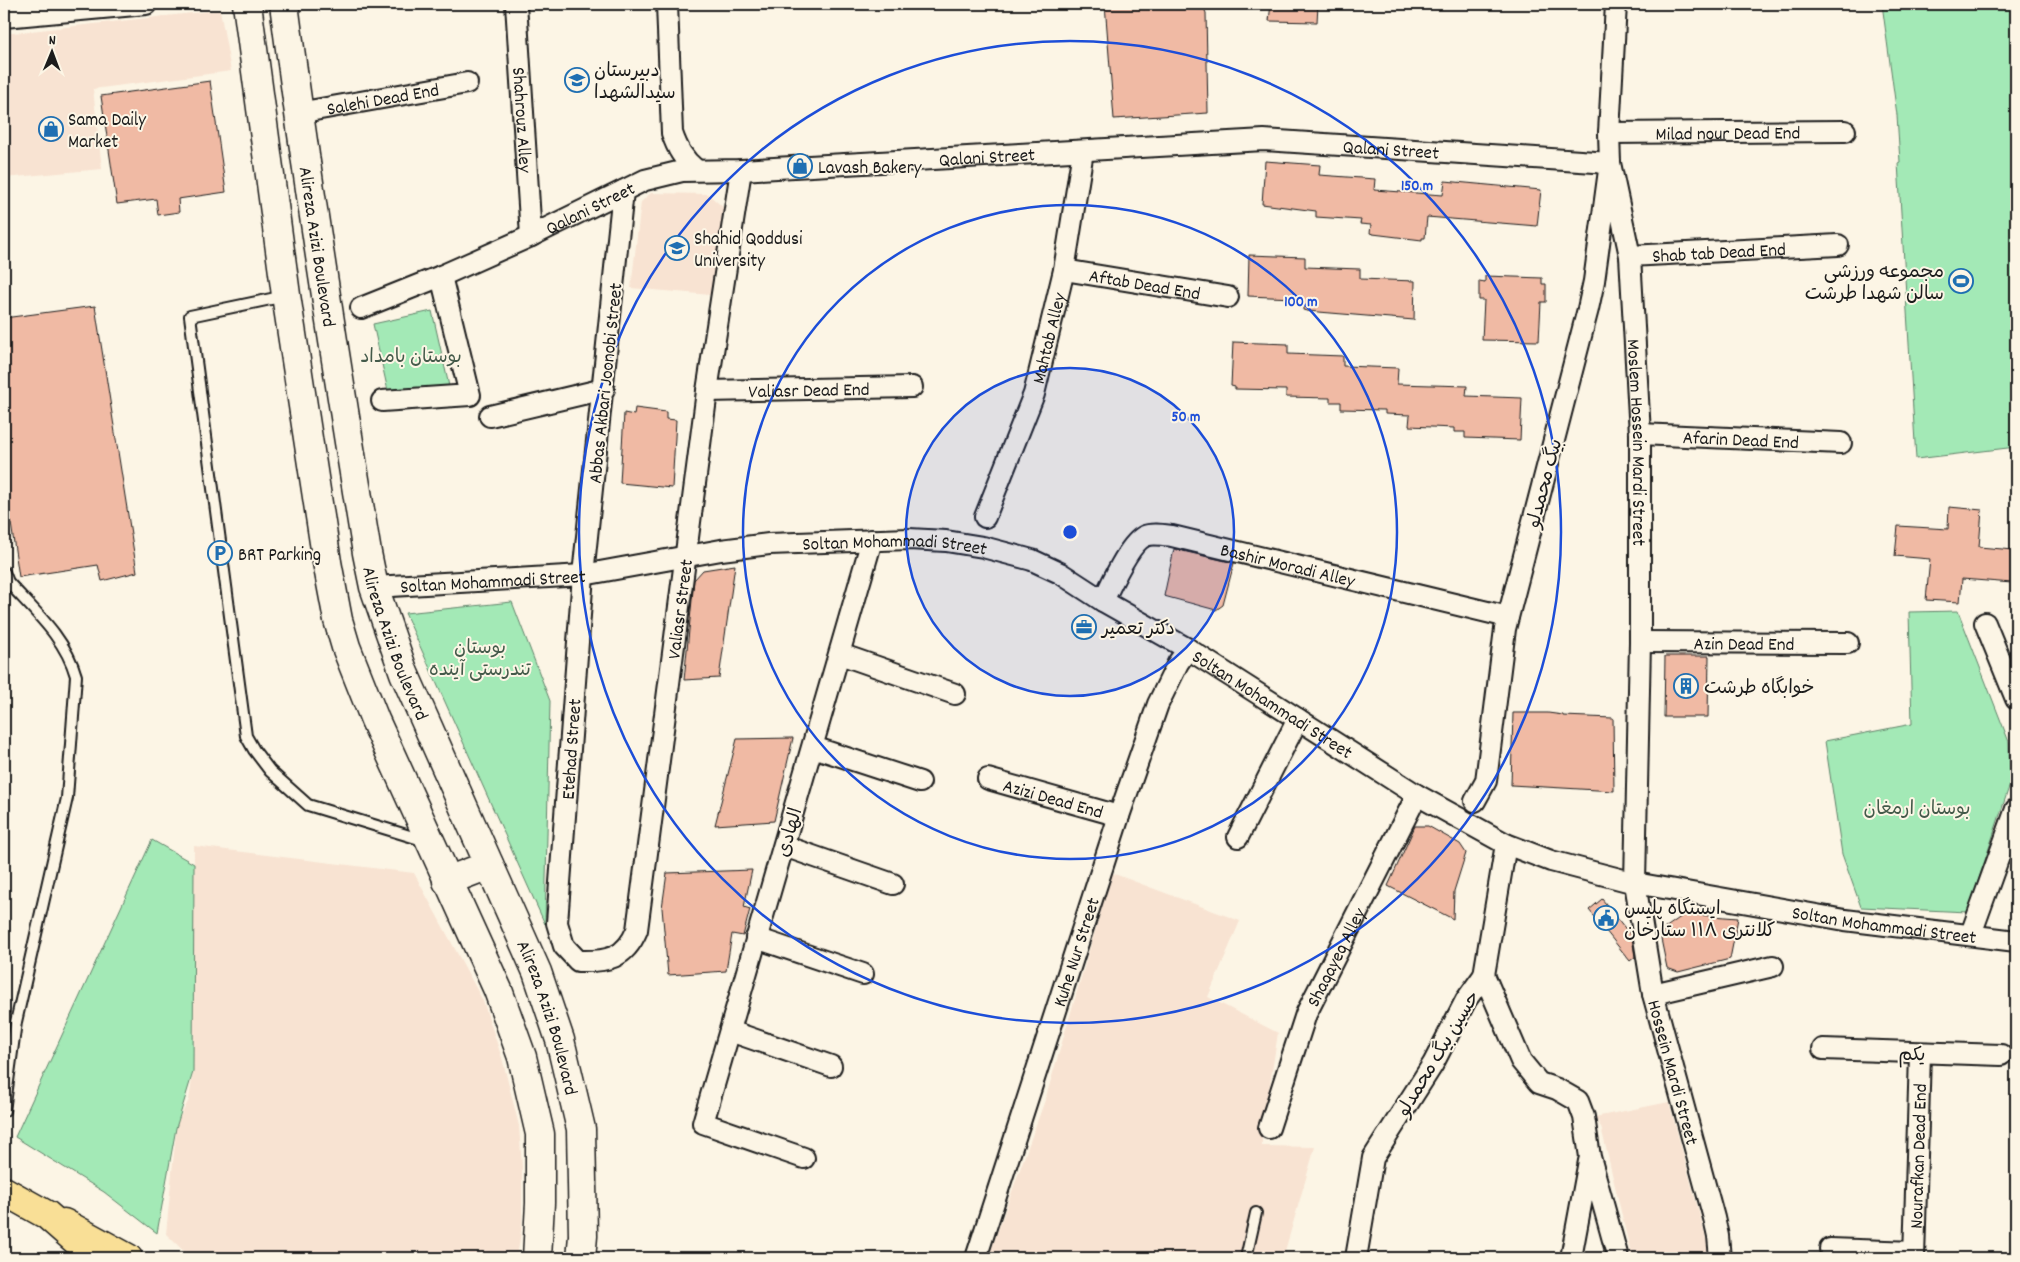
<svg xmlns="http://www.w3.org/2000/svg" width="2020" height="1262" font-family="Dekko,'Playpen Sans Arabic',sans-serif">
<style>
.built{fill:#f8e3d2}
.green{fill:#a3e9b6;stroke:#608269}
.building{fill:#f0baa4;stroke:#1c1c1c}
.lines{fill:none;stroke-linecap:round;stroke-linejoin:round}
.service-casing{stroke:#1c1c1c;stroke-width:14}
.minor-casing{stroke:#1c1c1c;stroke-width:24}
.secondary-casing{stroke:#1c1c1c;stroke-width:31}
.primary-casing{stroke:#1c1c1c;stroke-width:31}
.trunk-casing{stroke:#1c1c1c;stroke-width:31}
.service{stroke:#fcf5e5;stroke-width:10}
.minor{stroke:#fcf5e5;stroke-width:20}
.secondary{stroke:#fcf5e5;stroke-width:28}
.primary{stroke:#f9df96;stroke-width:28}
.trunk{stroke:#f9df96;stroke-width:28}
.ring{fill:none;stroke:#1d4ed8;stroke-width:2.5}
.labels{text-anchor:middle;stroke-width:4;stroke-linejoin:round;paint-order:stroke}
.poi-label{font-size:19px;fill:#1c1c1c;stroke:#fcf5e5;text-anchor:start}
.street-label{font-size:19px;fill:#1c1c1c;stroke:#fcf5e5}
.park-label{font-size:19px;fill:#445a4a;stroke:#fcf5e5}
.centre{fill:#1d4ed8;stroke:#fcf5e5;stroke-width:2.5}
.ring-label{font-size:15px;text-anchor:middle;font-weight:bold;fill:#1d4ed8;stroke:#fcf5e5;stroke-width:4;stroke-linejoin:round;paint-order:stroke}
</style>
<rect width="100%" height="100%" fill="#fcf5e5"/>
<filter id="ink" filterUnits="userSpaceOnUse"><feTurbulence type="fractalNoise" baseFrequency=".02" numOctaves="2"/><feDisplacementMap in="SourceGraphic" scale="10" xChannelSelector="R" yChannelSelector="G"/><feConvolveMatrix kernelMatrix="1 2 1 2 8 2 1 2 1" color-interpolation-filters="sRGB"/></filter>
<g filter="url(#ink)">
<g class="built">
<path d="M220,10L231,71L93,89L102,169L4,178V34Z"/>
<path d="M651,193L708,194L724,208L711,295L631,288L641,202Z"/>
<path d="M194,846L414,873L483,1001L502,1058L519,1126L522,1167V1224L517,1258H191L166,1234L177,1122L189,1100L193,1072Z"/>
<path d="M1112,873L1240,921L1208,997L1278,1033L1262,1135V1146L1315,1147L1283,1258H988L1045,1100Z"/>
<path d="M1669,1102L1707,1242L1708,1258H1632L1601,1127L1595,1117Z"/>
</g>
<g class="green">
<path d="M1882,4H2016V447L1916,459L1898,163L1900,162L1897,115Z"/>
<path d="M432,311L449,386L390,400L373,324Z"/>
<path d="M512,602L550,701L545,924L405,613Z"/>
<path d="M1958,611L2009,742L2010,784L1968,912L1861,907L1842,854L1825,741L1912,724L1909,612Z"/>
<path d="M152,840L194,864L193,1072L176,1128L157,1233L104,1192L15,1137Z"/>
</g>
<g class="building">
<path d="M1105,4H1202L1206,13L1208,113L1114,119Z"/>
<path d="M1271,4H1318L1317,22L1269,21Z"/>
<path d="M210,81L226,192L178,199L179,212L158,215L156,199L117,204L101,96Z"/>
<path d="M1265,161L1320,165L1319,175L1375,179L1374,190L1443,195L1445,181L1541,190L1537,226L1427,217L1425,238H1422V240L1373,234L1370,233L1371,225L1360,224L1361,220L1316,217V211L1262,204Z"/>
<path d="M1249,255L1305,257V267L1360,269V279L1415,281L1414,320L1307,311L1303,310V302L1293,301V298L1248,296Z"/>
<path d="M1485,276L1542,278V284H1546V302H1541L1539,341L1482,340L1484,300H1479V281L1485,282Z"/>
<path d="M95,306L137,572L102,581L98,565L19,577L4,476V318Z"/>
<path d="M1233,342L1288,344V354L1343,356V366L1398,368L1397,384L1467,386L1466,396L1522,398L1520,440L1465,438V432H1454V428L1409,426L1410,415L1385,414V410L1341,409V402H1330V398L1286,397V390L1235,389V387L1231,386Z"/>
<path d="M635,408L666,412V419L676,420L672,488L620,483L624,413L634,415Z"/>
<path d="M1949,507L1982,510L1979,547L2014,550L2012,583L1962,579L1960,602L1926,600L1930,559L1895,556L1898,526L1948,529Z"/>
<path d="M1174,549L1234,563L1223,605L1216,610L1164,596Z"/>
<path d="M735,565L719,678L684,680L694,580L703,570Z"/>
<path d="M1665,656H1709L1708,717H1664Z"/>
<path d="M1513,713H1548L1563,715V716L1613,718L1614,791L1511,785Z"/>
<path d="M793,738L774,821L715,825L737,739Z"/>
<path d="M1415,826H1428L1460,844L1466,853L1454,891L1453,919L1388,886Z"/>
<path d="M752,870L744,907L750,909L743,936L732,934L726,971L668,975L662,908L667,873Z"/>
<path d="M1602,899L1632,937L1635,957L1630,961L1589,910Z"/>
<path d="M1685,914L1738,918L1730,959L1678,972L1667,968L1661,939L1665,928Z"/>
</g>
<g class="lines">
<defs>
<g id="service">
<path d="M285,296L190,316L246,736L254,750L270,771L308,805L426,841"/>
<path d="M4,572L8,582C34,611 65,637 76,676L67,798L16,1022L4,1111"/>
<path d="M1246,1258L1256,1213"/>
</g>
<g id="minor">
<path id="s1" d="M516,4L531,236"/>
<path d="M667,4L672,133C677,148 683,159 696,170"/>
<path id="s2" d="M1616,4L1609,133L1610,163L1630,256L1640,434V642L1635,883L1653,994L1714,1218L1718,1236L1720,1258"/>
<path d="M4,17L146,4"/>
<path id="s3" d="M298,113L467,83"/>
<path id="s4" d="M1609,133L1845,131"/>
<path id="s5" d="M623,191L583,575L557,923L564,946L578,961C607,962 625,959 637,930L707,391L741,170"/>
<path id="s6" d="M1630,256L1838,245"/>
<path id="s7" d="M1064,270L1228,297"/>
<path id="s8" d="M361,308L441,276L531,236L645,180L682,171L741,170L1264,140L1610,163L1594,281L1588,309L1505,629L1486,781L1475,801"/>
<path id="s9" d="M707,391L912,387"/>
<path d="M382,401L470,395L441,276"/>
<path d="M490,416L604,389"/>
<path id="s10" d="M1640,434L1841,443"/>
<path id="s11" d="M985,517L1034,394L1064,270L1083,151"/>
<path id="s12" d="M374,587L583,575L721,550L769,544L909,539L946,541L983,547L1032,560L1060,573L1103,601L1188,649L1417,795L1506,844L1551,861L1635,883L1845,920L2016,941"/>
<path id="s13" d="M1103,601C1111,585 1129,543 1145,536C1152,533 1164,535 1172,536L1508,617"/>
<path d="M1985,623L2016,699"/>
<path id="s14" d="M1640,642L1848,643"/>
<path d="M840,654L955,694"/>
<path d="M813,747L920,782"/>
<path id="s15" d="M988,779L1119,816"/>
<path d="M1238,837L1298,719"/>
<path d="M784,846L893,884"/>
<path d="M1971,934L2016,809"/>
<path d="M756,938L863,974"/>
<path d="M1484,975L1521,1061L1539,1083L1557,1089L1578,1101L1584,1117L1590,1157L1618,1258"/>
<path d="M1653,994L1773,966"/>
<path d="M730,1031L831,1066"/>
<path d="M1823,1049L2001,1055"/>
<path id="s16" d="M1269,1128L1306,1014L1417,795"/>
<path d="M804,1158L703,1123L872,540"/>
<path d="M1830,1249L1914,1252"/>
<path id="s17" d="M976,1258L1119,816L1158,704L1178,663L1188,649"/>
<path d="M1356,1258L1373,1158L1433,1064L1466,1000L1484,975L1506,844"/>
<path d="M1571,1258L1589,1161"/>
<path id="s18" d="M1914,1258L1920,1054"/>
</g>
<g id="secondary">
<path d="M247,4L286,295L327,562L338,620L346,647L375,720L498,990L522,1057L540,1134V1203L537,1258"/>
<path id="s19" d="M284,4C308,187 337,370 367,553L374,587L404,673L537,972L560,1040L581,1129L583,1236L581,1258"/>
<path d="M447,881L489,865"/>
</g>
<path id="primary" d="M64,1223L128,1258"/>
<path id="trunk" d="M4,1191L47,1215L96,1258"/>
</defs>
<use href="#service" class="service-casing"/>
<use href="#minor" class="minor-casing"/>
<use href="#secondary" class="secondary-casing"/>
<use href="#primary" class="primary-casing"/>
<use href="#trunk" class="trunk-casing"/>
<use href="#service" class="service"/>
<use href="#minor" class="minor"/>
<use href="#secondary" class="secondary"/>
<use href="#primary" class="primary"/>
<use href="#trunk" class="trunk"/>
</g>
</g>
<circle cx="1070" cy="532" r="164" fill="#1d4ed8" fill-opacity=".12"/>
<g class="ring">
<circle cx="1070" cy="532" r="164"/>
<circle cx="1070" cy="532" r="327"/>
<circle cx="1070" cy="532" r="491"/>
</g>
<defs>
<symbol id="school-ring" viewBox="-11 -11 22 22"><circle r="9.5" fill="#fcf5e5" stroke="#1f6fb2" stroke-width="1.5"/><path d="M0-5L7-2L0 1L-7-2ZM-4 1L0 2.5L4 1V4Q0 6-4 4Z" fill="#1f6fb2"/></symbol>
<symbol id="shop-ring" viewBox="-11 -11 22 22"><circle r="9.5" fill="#fcf5e5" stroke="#1f6fb2" stroke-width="1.5"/><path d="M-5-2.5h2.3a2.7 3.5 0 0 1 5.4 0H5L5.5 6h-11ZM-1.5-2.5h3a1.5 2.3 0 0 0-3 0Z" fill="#1f6fb2"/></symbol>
<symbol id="university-ring" viewBox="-11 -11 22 22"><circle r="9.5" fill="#fcf5e5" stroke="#1f6fb2" stroke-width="1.5"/><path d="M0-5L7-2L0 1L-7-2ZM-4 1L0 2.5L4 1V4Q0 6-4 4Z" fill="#1f6fb2"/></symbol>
<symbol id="stadium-ring" viewBox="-11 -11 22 22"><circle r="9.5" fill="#fcf5e5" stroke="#1f6fb2" stroke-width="1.5"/><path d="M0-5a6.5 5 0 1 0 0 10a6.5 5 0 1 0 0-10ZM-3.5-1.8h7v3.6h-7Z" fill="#1f6fb2"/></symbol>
<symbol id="parking-ring" viewBox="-11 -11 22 22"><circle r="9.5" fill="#fcf5e5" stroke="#1f6fb2" stroke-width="1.5"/><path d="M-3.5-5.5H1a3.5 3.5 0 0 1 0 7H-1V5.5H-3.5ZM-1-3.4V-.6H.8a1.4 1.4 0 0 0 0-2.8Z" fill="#1f6fb2"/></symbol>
<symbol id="office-ring" viewBox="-11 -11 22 22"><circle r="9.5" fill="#fcf5e5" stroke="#1f6fb2" stroke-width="1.5"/><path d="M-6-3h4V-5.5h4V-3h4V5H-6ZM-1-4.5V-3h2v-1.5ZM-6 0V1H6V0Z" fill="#1f6fb2"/></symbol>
<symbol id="building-ring" viewBox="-11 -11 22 22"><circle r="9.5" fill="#fcf5e5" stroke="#1f6fb2" stroke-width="1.5"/><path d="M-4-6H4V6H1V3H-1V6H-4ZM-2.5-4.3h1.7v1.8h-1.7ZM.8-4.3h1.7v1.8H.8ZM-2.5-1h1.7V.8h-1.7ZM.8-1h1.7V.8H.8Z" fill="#1f6fb2"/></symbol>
<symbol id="civic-ring" viewBox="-11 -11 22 22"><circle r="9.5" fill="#fcf5e5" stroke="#1f6fb2" stroke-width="1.5"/><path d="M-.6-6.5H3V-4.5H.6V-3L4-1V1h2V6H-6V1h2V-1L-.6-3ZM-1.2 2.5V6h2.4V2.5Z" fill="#1f6fb2"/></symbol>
</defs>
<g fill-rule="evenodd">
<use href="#school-ring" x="563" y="66" width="28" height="28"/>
<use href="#shop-ring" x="37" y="115" width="28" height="28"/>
<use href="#shop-ring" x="786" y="152" width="28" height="28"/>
<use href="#university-ring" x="663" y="234" width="28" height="28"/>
<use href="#stadium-ring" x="1947" y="267" width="28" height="28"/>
<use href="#parking-ring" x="206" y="539" width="28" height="28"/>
<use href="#office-ring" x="1070" y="613" width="28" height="28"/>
<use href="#building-ring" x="1672" y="672" width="28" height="28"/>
<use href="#civic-ring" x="1592" y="904" width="28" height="28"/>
</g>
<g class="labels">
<g class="poi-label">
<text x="594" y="76">دبيرستان<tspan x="594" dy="22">سیدالشهدا</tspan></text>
<text x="68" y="125">Sama Daily<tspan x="68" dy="22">Market</tspan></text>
<text x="818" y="173">Lavash Bakery</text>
<text x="694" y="244">Shahid Qoddusi<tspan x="694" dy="22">University</tspan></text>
<text x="1944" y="277" text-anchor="end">مجموعه ورزشی<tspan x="1944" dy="22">سالن شهدا طرشت</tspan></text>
<text x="238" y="560">BRT Parking</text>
<text x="1102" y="634">دکتر تعمیر</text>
<text x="1704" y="693">خوابگاه طرشت</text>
<text x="1624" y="914">ایستگاه پلیس<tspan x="1624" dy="22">کلانتری ۱۱۸ ستارخان</tspan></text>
</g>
<g class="street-label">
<text dy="7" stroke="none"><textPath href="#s3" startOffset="86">Salehi Dead End</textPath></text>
<text dy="7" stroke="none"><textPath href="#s1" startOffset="116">Shahrouz Alley</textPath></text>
<text dy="7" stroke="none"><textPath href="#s4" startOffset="119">Milad nour Dead End</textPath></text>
<text dy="7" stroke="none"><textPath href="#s8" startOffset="1060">Qalani Street</textPath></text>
<text dy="7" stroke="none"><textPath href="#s8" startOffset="655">Qalani Street</textPath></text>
<text dy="7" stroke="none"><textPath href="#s8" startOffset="250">Qalani Street</textPath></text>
<text dy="7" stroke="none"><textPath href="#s19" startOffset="245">Alireza Azizi Boulevard</textPath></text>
<text dy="7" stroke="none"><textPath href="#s6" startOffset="89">Shab tab Dead End</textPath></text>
<text dy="7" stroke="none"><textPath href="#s7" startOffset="82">Aftab Dead End</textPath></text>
<text dy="7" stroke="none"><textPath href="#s11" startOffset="190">Mahtab Alley</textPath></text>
<text transform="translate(604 383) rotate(-84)" y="7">Abbas Akbari Joonobi Street</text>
<text dy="7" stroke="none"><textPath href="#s9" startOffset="102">Valiasr Dead End</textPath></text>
<text dy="7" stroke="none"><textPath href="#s10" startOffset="101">Afarin Dead End</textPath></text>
<text dy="7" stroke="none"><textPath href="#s2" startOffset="441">Moslem Hossein Mardi Street</textPath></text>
<text transform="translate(1543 483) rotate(-75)" y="7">بیگ محمدلو</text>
<text dy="7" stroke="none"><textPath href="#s12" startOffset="524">Soltan Mohammadi Street</textPath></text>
<text dy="7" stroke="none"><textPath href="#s13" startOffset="225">Bashir Moradi Alley</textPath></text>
<text dy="7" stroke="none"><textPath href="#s12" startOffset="119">Soltan Mohammadi Street</textPath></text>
<text dy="7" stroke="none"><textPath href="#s5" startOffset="1176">Valiasr Street</textPath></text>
<text dy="7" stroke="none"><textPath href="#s14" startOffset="104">Azin Dead End</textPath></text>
<text dy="7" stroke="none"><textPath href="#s19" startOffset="650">Alireza Azizi Boulevard</textPath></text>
<text dy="7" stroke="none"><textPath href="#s12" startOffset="944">Soltan Mohammadi Street</textPath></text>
<text transform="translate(570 749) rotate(-86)" y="7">Etehad Street</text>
<text dy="7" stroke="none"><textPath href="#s15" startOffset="68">Azizi Dead End</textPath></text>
<text transform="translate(788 832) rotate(-74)" y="7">الهادی</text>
<text dy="7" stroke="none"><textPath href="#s12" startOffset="1604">Soltan Mohammadi Street</textPath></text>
<text dy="7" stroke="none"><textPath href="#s17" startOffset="322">Kuhe Nur Street</textPath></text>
<text dy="7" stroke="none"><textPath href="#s16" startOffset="184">Shaqayeq Alley</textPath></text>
<text dy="7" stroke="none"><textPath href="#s19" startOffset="1055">Alireza Azizi Boulevard</textPath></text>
<text transform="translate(1437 1053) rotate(-59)" y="7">حسین بیگ محمدلو</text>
<text transform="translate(1912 1053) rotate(2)" y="7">یکم</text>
<text dy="7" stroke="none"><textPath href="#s2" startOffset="1075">Hossein Mardi Street</textPath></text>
<text dy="7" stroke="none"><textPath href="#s18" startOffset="102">Nourafkan Dead End</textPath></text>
</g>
<g class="park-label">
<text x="411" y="362">بوستان بامداد</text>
<text x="480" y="653">بوستان<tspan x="480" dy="22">تندرستی آینده</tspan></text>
<text x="1917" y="814">بوستان ارمغان</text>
</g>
</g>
<circle cx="1070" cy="532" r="8" class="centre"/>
<g class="ring-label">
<text x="1417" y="190">150 m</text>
<text x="1301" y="306">100 m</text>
<text x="1186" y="421">50 m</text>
</g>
<rect width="2020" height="1262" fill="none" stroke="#fcf5e5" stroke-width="20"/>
<rect x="10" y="10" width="2000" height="1242" fill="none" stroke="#1c1c1c" stroke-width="2" filter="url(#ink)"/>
<g transform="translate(52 52) rotate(1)" stroke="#fcf5e5" stroke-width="4" paint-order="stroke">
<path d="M0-4L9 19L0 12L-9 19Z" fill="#1c1c1c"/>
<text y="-8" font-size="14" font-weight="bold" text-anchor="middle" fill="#1c1c1c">N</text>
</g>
</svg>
